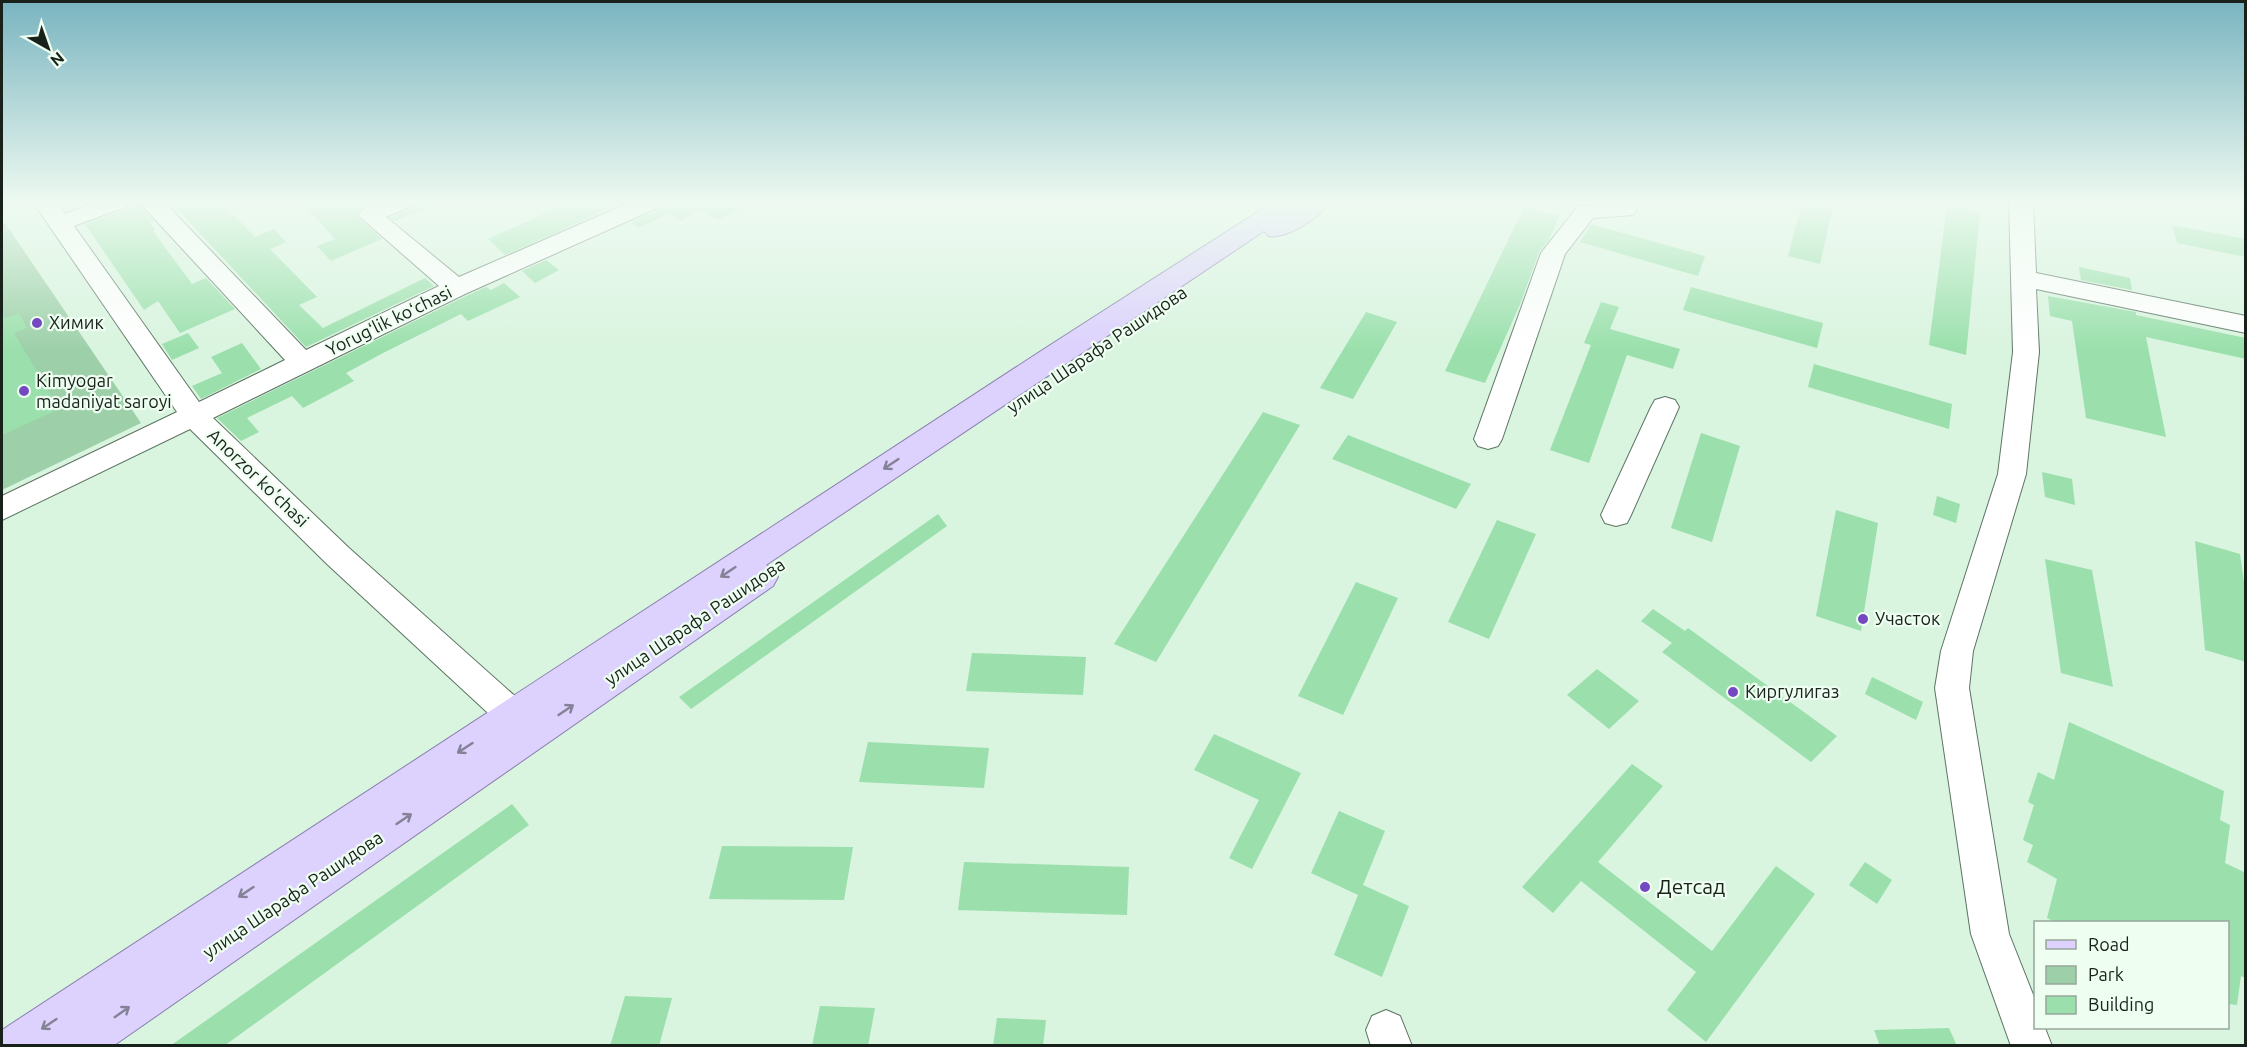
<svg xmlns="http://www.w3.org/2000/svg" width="2247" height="1047" font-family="Ubuntu,sans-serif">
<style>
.green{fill:#9dd0a9}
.building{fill:#9be0ac}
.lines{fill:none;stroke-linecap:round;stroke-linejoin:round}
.minor-casing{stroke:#5d7462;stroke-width:2}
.major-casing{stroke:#8a80ae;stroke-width:2}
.minor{fill:#fff;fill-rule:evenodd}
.major{fill:#ddd1fe;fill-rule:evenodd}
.oneway{stroke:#848297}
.poi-dot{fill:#7448c0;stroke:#eefef1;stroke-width:2}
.labels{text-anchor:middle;stroke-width:4.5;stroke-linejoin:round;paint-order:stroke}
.street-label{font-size:18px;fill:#18221a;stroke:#eefef1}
.poi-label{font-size:18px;fill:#18221a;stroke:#eefef1;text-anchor:start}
.near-poi-label{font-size:21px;fill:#18221a;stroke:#eefef1;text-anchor:start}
</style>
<rect width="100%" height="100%" fill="#d9f4df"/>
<path class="green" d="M5,223L141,423L2,490V224Z"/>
<g class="building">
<path d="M131,202H137L154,221L150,223L155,230L153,231L192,284L206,278L235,309L180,333L158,301L144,310L85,224L126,209Z"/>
<path d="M167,202H221L255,237L274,229L286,242L270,249L317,297L299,305L323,328L425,278L434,286L306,347L179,211L177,212Z"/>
<path d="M302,202H374L362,208L356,215L382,239L331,261L317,246L335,239Z"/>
<path d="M415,202H440L395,221L390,218L410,209Z"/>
<path d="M570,202H625L505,255L488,239Z"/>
<path d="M665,202H754L717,220L702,209L680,221L670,213L638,228L631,222L660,209Z"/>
<path d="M1802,202H1834L1820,264L1788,256Z"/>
<path d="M1947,205L1980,213L1966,355L1929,345Z"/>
<path d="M1524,207L1559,216L1549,240L1539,252L1521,302L1485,383L1445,371Z"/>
<path d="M1591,224L1705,256L1698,276L1580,242Z"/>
<path d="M2172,225L2246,239V257L2177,243Z"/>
<path d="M546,260L559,270L535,283L522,271Z"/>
<path d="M2079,267L2130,278L2132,290L2081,280Z"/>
<path d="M504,283L520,297L468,321L461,314L385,352L346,373L354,381L303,408L292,396L247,418L259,432L241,441L217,418L466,296L486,287L491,290Z"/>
<path d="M1691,287L1823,323L1817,348L1683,310Z"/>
<path d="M2048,296L2136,312V315L2246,338V359L2146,337L2166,437L2086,418L2072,321L2050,316Z"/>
<path d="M1601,302L1619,307L1610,329L1680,349L1673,369L1627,355L1589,463L1550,450L1591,345L1584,343Z"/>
<path d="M2,311L5,318L19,313L27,328L14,333L59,409L2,435Z"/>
<path d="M1366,312L1397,322L1353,399L1320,388Z"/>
<path d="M188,333L199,348L172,360L162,344Z"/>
<path d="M242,343L261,369L201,399L192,386L222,373L211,357Z"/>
<path d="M1814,364L1952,404L1949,429L1808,387Z"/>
<path d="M1263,412L1300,425L1156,662L1114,644Z"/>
<path d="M1701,433L1740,446L1712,542L1671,528Z"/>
<path d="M1348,435L1471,484L1456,509L1332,459Z"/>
<path d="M2042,472L2072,479L2075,505L2045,497Z"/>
<path d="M1937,496L1960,504L1956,523L1933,515Z"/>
<path d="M1836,510L1878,523L1861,631L1816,616Z"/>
<path d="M938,514L947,526L691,709L679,697Z"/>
<path d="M1497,520L1536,534L1489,639L1448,622Z"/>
<path d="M2195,541L2240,554L2246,596V662L2205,650Z"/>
<path d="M2045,559L2092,570L2113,687L2061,673Z"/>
<path d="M1356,582L1398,598L1343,715L1298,696Z"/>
<path d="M1653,609L1685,631L1688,628L1837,736L1811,762L1662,652L1672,643L1641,621Z"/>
<path d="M972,653L1086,657L1083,695L966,691Z"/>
<path d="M1597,669L1639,701L1609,729L1567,695Z"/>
<path d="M1872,677L1923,702L1916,720L1865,694Z"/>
<path d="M2069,722L2224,791L2220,820L2230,825L2225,863L2246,873V978L2241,976L2237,1005L2228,1004V922H2055L2047,918L2057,879L2027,862L2033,845L2023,840L2034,805L2028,802L2038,772L2054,780Z"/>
<path d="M1214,734L1301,773L1252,869L1229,858L1259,800L1194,770Z"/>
<path d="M868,742L989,748L984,788L859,782Z"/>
<path d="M1632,764L1663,786L1598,862L1712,951L1776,866L1815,894L1706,1042L1667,1010L1696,972L1581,881L1553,913L1522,887Z"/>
<path d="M512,804L529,825L224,1046H170Z"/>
<path d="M1339,811L1385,831L1363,885L1409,906L1382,977L1334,955L1358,895L1311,873Z"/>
<path d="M722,846L853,847L844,900L709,899Z"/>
<path d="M964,862L1129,867L1127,915L958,910Z"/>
<path d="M1865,862L1892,880L1877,904L1849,885Z"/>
<path d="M625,996L672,998L659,1046H610Z"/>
<path d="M820,1006L875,1008L868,1046H812Z"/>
<path d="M997,1018L1046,1020L1043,1046H993Z"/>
<path d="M1949,1028L1957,1046H1880L1874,1030Z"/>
</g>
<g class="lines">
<defs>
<g id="minor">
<path d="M33,202H57L65,214L95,202H129L125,207L74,226L199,402L285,360L139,202H164L306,350L439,286L358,215C370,199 395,202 413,202L409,207L386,217L459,277L631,202H663L659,207L465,294L213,418L349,548L526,706L531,716L526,726L514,731L502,726L327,564L190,429L2,520V496L177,412Z"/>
<path d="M2009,202H2033L2036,273L2246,316V333L2036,289L2039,352L2026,474L1973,651L1969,688L2009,934L2036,1002V1028H2045L2052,1046H2011L1971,934L1935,688L1941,651L1998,474L2013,352Z"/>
<path d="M1625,203L1633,205L1637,210L1633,215L1593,218L1565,254L1502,439L1498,446L1488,449L1478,446L1474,439L1541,253L1578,206Z"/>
<path d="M1665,397L1675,400L1679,407L1631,515L1627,523L1616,526L1605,523L1601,515L1651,407L1655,400Z"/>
<path d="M1386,1010L1400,1016L1412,1046H1371L1366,1030L1372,1016Z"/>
</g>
<path id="major" d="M1273,202H1331C1320,217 1286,240 1268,236L1264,231L766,565L773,568L778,577L773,586L113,1046H2V1030L1041,351Z"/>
</defs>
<use href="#minor" class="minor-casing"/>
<use href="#major" class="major-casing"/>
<use href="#minor" class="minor"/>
<use href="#major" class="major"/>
</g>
<defs><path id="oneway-shaft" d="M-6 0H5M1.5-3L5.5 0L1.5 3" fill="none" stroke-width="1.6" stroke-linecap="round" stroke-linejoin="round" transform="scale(1.5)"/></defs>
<g class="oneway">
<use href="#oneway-shaft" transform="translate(891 464) rotate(146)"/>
<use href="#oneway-shaft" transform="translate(728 572) rotate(146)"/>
<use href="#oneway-shaft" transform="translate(566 710) rotate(-34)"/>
<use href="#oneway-shaft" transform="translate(465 748) rotate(147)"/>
<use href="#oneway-shaft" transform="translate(404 819) rotate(-34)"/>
<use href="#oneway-shaft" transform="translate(246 892) rotate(146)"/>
<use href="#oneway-shaft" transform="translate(122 1012) rotate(-35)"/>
<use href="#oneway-shaft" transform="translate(49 1024) rotate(146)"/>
</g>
<linearGradient id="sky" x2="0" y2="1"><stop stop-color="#79b4c0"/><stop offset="0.58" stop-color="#eefaf1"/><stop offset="1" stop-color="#eefaf1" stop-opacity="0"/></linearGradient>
<rect width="2247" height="349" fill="url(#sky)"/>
<g class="poi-dot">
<circle cx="37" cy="323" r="6"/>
<circle cx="24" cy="391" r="6"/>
<circle cx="1863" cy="619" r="6"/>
<circle cx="1733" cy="692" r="6"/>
<circle cx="1645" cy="887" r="6"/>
</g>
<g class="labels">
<g class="street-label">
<text transform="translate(389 321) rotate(-26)" y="6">Yorugʻlik koʻchasi</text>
<text transform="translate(1097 350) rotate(-34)" y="6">улица Шарафа Рашидова</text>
<text transform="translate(258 478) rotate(44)" y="6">Anorzor ko'chasi</text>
<text transform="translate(695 622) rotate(-34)" y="6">улица Шарафа Рашидова</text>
<text transform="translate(293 895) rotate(-34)" y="6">улица Шарафа Рашидова</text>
</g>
<g class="poi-label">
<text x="49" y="329">Химик</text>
<text x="36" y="387">Kimyogar<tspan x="36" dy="21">madaniyat saroyi</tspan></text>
<text x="1875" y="625">Участок</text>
<text x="1745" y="698">Киргулигаз</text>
</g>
<g class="near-poi-label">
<text x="1657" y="894">Детсад</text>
</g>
</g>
<rect width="2247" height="1047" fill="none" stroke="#18221a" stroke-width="6"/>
<rect x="2034" y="921" width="195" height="108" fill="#eefef1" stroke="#98a69b" stroke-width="1.5"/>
<rect x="2046" y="940" width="30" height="9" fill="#ddd1fe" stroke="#98a69b" stroke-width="1.5"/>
<text x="2088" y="951" font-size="18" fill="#18221a">Road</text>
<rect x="2046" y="966" width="30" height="18" fill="#9dd0a9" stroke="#98a69b" stroke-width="1.5"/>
<text x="2088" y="981" font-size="18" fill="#18221a">Park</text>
<rect x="2046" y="996" width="30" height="18" fill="#9be0ac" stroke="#98a69b" stroke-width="1.5"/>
<text x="2088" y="1011" font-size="18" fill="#18221a">Building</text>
<g transform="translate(48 48) rotate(140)" stroke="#eefef1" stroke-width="4.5" paint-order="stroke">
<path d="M0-4.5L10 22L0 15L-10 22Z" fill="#18221a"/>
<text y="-9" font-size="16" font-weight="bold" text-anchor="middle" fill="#18221a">N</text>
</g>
</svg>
